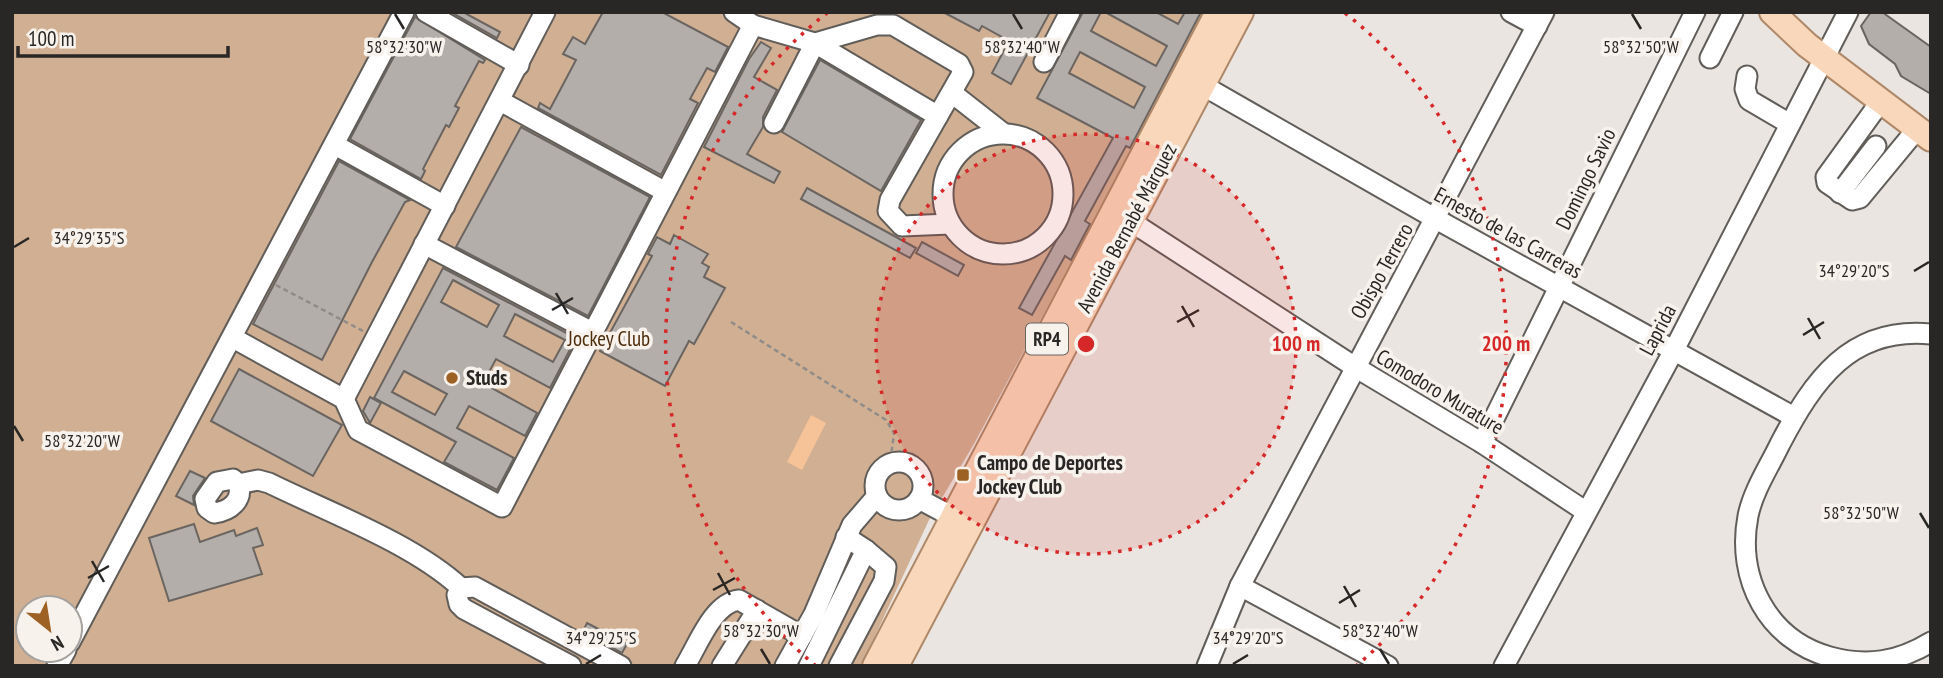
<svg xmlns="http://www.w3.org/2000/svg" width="1943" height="678" font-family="'PT Sans Narrow',sans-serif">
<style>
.green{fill:#d1af92;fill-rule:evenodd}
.water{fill:#f6c297}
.building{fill:#b4aeaa;stroke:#6a6561;stroke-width:2;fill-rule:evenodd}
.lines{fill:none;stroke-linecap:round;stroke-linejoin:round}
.minor-casing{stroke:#615d59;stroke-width:23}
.major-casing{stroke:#ae8868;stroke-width:28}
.path{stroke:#908c89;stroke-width:2.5;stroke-dasharray:5 3.5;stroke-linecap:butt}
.minor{stroke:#fff;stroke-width:19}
.major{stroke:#f9d7ba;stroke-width:24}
.ticks{fill:none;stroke:#292725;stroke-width:2.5}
.ring{fill:none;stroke:#d62828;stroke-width:3.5;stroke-dasharray:3.5 7}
.poi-dot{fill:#9e6124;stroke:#f8f2ed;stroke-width:2.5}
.labels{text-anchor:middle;stroke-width:7;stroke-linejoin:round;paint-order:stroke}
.shield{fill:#f8f2ed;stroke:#676461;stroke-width:2}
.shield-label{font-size:19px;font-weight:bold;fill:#292725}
.street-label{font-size:21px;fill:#292725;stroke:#f8f2ed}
.park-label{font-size:21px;fill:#4e2d0b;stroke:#f8f2ed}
.poi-label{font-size:21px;font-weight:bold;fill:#292725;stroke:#f8f2ed;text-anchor:start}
.ticks-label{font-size:18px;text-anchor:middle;fill:#292725;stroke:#f8f2ed;stroke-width:7;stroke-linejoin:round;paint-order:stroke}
.centre{fill:#d62828;stroke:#f8f2ed;stroke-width:3.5}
.ring-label{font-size:21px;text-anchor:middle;font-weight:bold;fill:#d62828;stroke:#f8f2ed;stroke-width:7;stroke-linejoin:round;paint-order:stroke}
</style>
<rect width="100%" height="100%" fill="#eae5e0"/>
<path class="green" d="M12,12H1206L975,442L929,520L861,666H12ZM28,608H70V650H28Z"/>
<path class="water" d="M811,415L826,423L802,470L787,462Z"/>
<g class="building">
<path d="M451,12H463L500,32L497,38Z"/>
<path d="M603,12H662L728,47L715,72L707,68L690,99L698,103L661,175L538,108L540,103L550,109L576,60L563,54L573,37L585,44Z"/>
<path d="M943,12H1050L1011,84L992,73L1009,41L982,26L979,31Z"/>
<path d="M1083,12H1101L1091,31L1156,66L1167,46L1105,12H1156L1178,24L1185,12H1201L1130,148L1126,146L1085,221L1090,224L1071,260L1065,256L1032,315L1019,308L1113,138L1037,98ZM1080,52L1145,87L1134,108L1069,73Z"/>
<path d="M1871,12H1882L1931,47V94L1901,76L1895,64L1869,44L1861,26Z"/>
<path d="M415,17L485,60L483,63L479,61L455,106L459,108L449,127L446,125L423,169L425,171L421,179L350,139Z"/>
<path d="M761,42L771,48L754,77L777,90L763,117V127L747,154L780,172L774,183L704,147L749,59Z"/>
<path d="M820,60L921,120L881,191L782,132Z"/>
<path d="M521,127L650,197L588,316L456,247Z"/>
<path d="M339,161L410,200L405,202L372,262L322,360L253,324Z"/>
<path d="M807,188L916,248L910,258L801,199Z"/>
<path d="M674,235L708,254L702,263L709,267L704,277L725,288L694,344L689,341L665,386L600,351L652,256L648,254L657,237L670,244Z"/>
<path d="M922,242L964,265L958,276L916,253Z"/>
<path d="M443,268L576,338L550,388L496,359L483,383L537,413L525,436L469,406L457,428L514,458L497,490L444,462L456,442L374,398ZM453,280L499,305L487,327L441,302ZM515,314L565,340L553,362L504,336ZM404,371L447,394L435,415L392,392Z"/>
<path d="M239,369L342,425L313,476L211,421Z"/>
<path d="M370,397L381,403L370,423L363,411Z"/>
<path d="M190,471L205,478L193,496L194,505L176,496Z"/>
<path d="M194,524L200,542L234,530L236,536L257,528L263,545L253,548L262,574L169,601L149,538Z"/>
<path d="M587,623L627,644L622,653L583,631Z"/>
</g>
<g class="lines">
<defs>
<g id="minor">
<path d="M426,12L519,65"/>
<path d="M1511,12L1537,26"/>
<path d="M753,25L815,43L877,25H893L959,64L963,72L890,200L888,211L902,226L950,224"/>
<path d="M1710,58L1733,12"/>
<path d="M1044,62L1070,12"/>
<path d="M1747,76L1745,89L1749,100L1790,124"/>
<path d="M1202,85L1436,219L1794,417"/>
<path d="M952,93L1003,133"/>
<path d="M500,101L664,191"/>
<path d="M1881,101L1826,177L1827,183L1852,200L1860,198L1917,129"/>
<path d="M774,123L815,43L938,116"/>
<circle cx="1003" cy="194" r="60"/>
<path d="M335,145L445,206"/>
<path d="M1840,193L1876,146"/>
<path d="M1130,221L1355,367L1482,443L1585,511"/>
<path d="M424,244L592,332"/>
<path d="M1931,334C1850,326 1813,381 1780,444C1769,467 1753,491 1748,516C1736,579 1768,640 1830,657C1867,667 1898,662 1931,642"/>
<path d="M233,338L344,399L358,430L502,507L753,25L734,12"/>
<path d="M344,399L545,12"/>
<path d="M1482,443L1695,12"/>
<circle cx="899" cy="486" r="24"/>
<path d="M238,484C244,500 230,511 214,513L207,508L205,499L217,482L233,479L238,484L258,480L269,483C328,512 414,544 461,588"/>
<path d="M919,499L966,524"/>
<path d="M1240,586L1388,666"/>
<path d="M461,588L475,587L621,666"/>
<path d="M461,588L457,595L459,604L464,609L571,666"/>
<path d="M70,642L404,12"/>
<path d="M57,666L66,650"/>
<path d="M685,666C698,645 713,603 739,600L802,636"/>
<path d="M722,666L757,610"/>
<path d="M785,666L814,614L852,525L877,496"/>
<path d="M809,666L866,550L846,537"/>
<path d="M839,666L884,581L886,567L866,550"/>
<path d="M1207,666L1240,586L1544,12"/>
<path d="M1504,666L1673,352L1848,12"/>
</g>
<g id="major">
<path d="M1772,12L1807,45L1931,139"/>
<path d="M875,666L1218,12"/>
<path d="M896,666L1241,12"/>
</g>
</defs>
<use href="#minor" class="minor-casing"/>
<use href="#major" class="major-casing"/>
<g class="path">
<path d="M276,285L363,331"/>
<path d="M731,322L886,420L894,433L890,464"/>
</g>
<use href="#minor" class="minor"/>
<use href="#major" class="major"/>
</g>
<path class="ticks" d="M395,14L404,29M1013,14L1022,29M1632,14L1641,29M14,247L29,238M1914,271L1929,262M556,293L568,314M1182,306L1194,327M552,310L573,298M1808,318L1820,339M1177,322L1199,310M1803,335L1824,322M14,426L23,441M1920,513L1929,528M92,561L104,582M718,573L730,595M88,578L109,566M1344,586L1356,607M713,590L735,578M1339,603L1360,590M761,649L770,664M1380,649L1389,664M586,664L601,655M1233,664L1248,655"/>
<circle cx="1086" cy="344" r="210" fill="#d62828" fill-opacity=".12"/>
<g class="ring">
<circle cx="1086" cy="344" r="210"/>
<path d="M816 666A420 420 0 0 1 827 13M1345 13A420 420 0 0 1 1356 666"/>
</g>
<g class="poi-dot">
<circle cx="452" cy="378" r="7"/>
<rect x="956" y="468" width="14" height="14" rx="3.5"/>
</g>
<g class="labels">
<rect class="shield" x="1026" y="323.5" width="42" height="31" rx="5"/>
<g class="shield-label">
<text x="1047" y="346">RP4</text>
</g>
<g class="street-label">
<text transform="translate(1586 179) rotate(-64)" y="7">Domingo Savio</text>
<text transform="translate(1127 228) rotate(-62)" y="7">Avenida Bernabé Márquez</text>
<text transform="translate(1508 233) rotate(29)" y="7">Ernesto de las Carreras</text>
<text transform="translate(1382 271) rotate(-61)" y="7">Obispo Terrero</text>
<text transform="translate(1658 330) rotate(-62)" y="7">Laprida</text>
<text transform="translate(1440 392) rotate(31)" y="7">Comodoro Murature</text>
</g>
<g class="park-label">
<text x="609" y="346">Jockey Club</text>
</g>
<g class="poi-label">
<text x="466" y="385">Studs</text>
<text x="977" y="470">Campo de Deportes<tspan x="977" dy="24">Jockey Club</tspan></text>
</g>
</g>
<g class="ticks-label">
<text x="404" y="53">58°32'30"W</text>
<text x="1022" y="53">58°32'40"W</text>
<text x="1641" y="53">58°32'50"W</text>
<text x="89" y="244">34°29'35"S</text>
<text x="1854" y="277">34°29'20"S</text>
<text x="82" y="447">58°32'20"W</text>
<text x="1861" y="519">58°32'50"W</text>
<text x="761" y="637">58°32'30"W</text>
<text x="1380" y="637">58°32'40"W</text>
<text x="601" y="644">34°29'25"S</text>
<text x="1248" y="644">34°29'20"S</text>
</g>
<circle cx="1086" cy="344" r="10" class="centre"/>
<g class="ring-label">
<text x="1296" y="351">100 m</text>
<text x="1506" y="351">200 m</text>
</g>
<rect width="1943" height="678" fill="none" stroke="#292725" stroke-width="28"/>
<g transform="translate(49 629) rotate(150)"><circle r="33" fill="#f8f2ed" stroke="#a5a19d" stroke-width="2"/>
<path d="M0-5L12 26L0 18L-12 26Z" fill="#9e6124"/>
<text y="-10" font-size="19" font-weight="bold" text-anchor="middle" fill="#292725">N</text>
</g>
<path d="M18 46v10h210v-10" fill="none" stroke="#292725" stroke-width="3.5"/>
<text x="28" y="46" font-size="21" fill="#292725" stroke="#f8f2ed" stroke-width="5" paint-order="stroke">100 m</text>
</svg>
